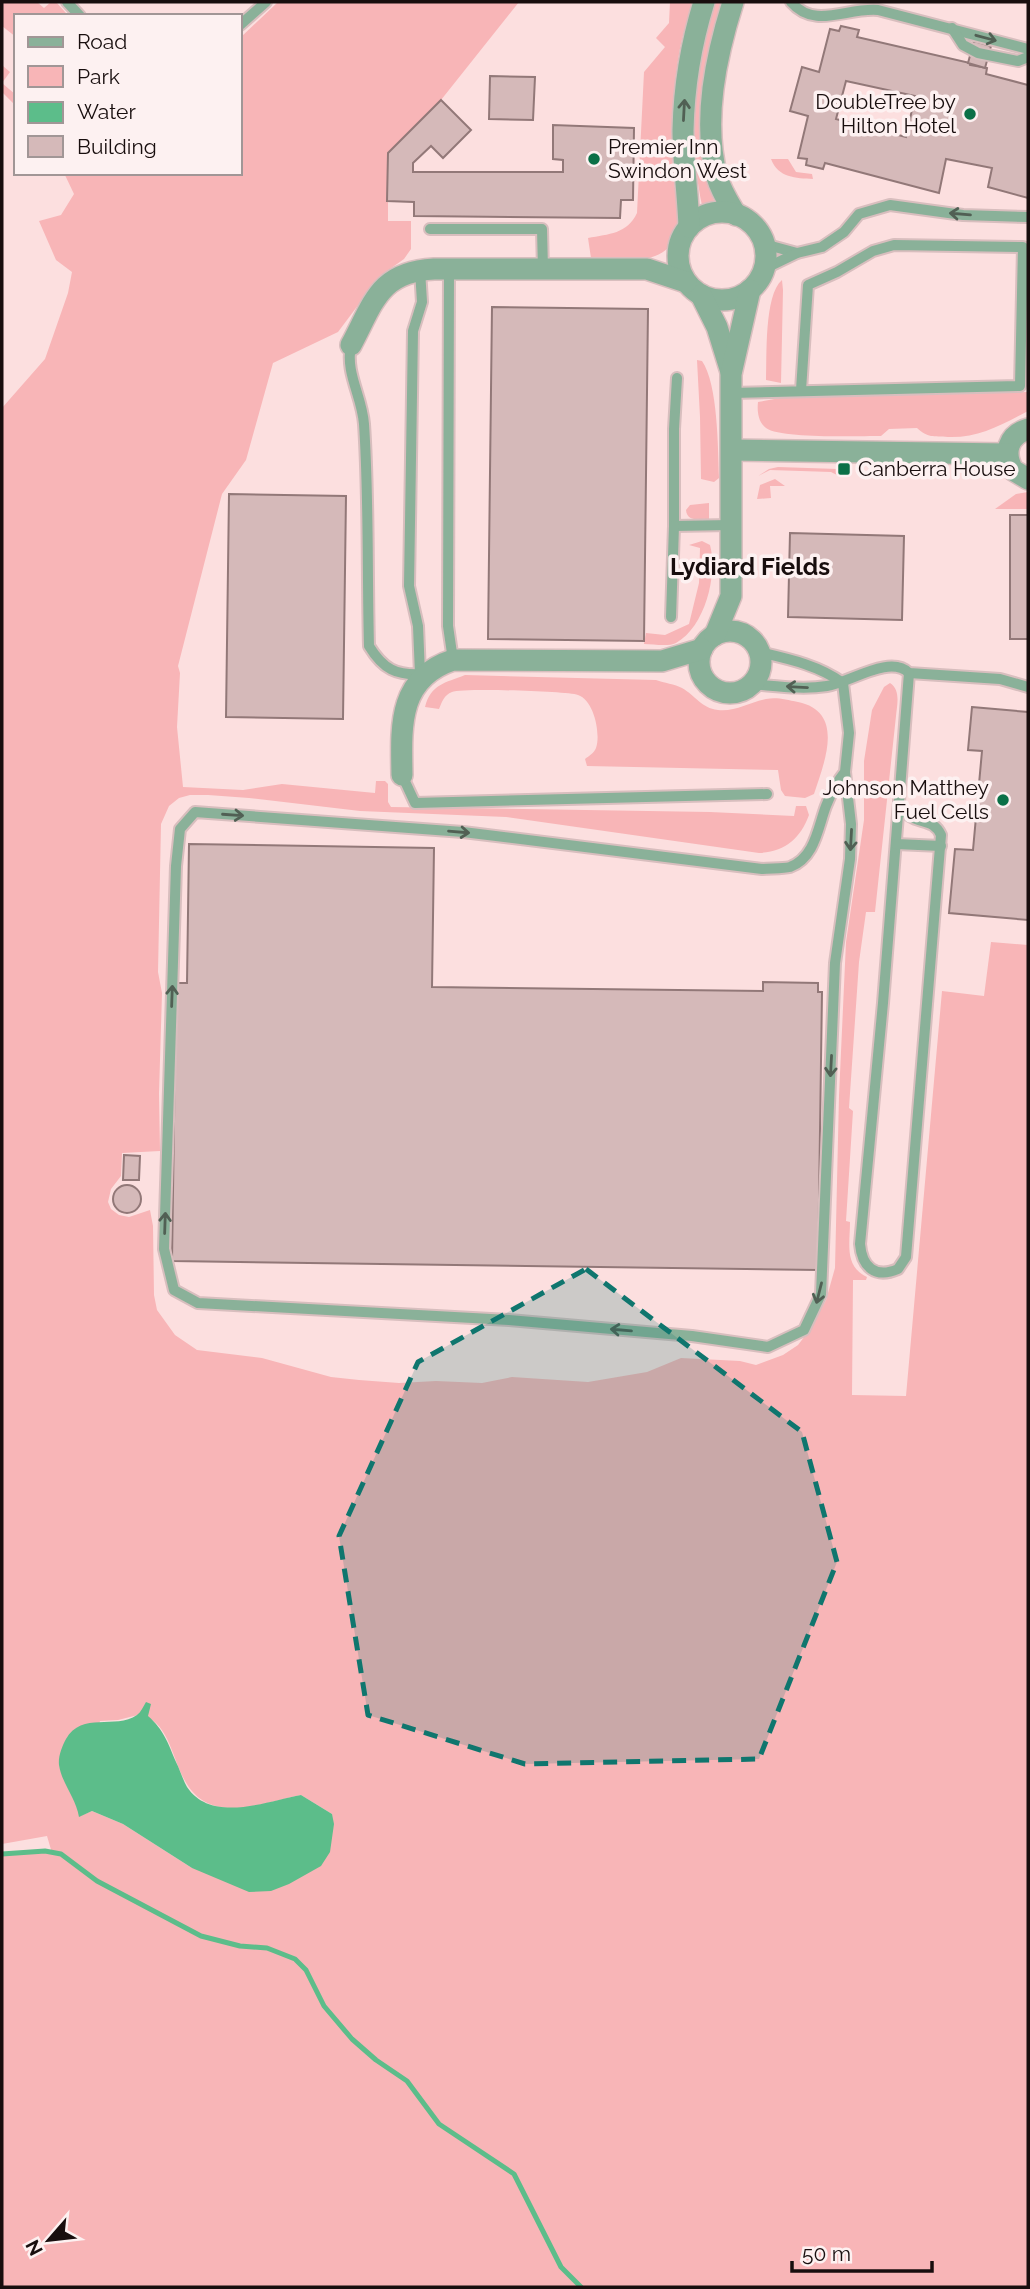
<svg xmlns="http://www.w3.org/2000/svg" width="1030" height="2289" font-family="Raleway,sans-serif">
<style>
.green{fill:#f8b5b7;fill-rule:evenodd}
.water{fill:#5cbd8a}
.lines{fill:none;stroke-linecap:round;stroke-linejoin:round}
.stream{stroke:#5cbd8a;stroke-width:5}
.building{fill:#d5b9b9;stroke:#927878;stroke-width:2;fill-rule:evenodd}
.service-casing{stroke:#d8bebe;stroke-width:14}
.minor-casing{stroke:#d8bebe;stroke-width:24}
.service{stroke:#8ab199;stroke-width:10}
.minor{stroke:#8ab199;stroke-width:21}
.oneway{stroke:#516054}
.marked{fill:#0f766e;fill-opacity:0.2;stroke:#0f766e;stroke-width:5;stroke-dasharray:14 9;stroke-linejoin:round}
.poi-dot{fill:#0b7047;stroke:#fdf1f1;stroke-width:2.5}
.labels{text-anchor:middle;stroke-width:7;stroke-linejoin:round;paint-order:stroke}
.poi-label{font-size:21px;fill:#180e0e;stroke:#fdf1f1;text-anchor:end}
.quarter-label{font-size:24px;font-weight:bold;fill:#180e0e;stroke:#fdf1f1}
</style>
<rect width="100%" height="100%" fill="#fcdfdf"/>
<g class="green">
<path d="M2,2H37L44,8L51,2H56L66,13L63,16H16V37L2,26Z"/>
<path d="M278,2H519L441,100L388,153V221H411V249L404,259L380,276L338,332L273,363L246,460L222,494L178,666L180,673L177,727L183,787L243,790L282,784L375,793L376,781H385L388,784V802L391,807L710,812L794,816L796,806H806L809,815C800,839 785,852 759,853L506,817L360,811L249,798L208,795H190L179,798L169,806L161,824L158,972L162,993L159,1094L160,1151L122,1153L121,1176L111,1189L108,1202L111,1209L119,1215L129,1217L150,1210L153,1226L154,1295L157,1310L175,1335L197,1350L262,1358L331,1377L359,1380L399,1383L436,1381L482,1383L512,1377L588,1382L647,1372L681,1358L740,1361L756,1365L783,1355L798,1345L811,1328L826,1300L835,1268L839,1096L846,942L864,820V761L872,710L884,687L890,683C901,690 897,705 896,716L875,912H866L859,962L849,1108L853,1111L846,1221L850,1222C850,1244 844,1266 867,1277L866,1280H853L852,1395L906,1396L942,991L984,996L991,942L1028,945V2287H2V1854L45,1851L52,1853L47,1836L2,1844V408L45,359L68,293L72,272L56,260L39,221L61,215L74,194L64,173H240V38ZM138,1715C188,1722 161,1811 237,1808C258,1807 280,1799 301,1795L332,1814L192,1868L123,1824L92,1811L80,1816L77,1806L100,1721L118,1720Z"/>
<path d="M670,2H692C688,19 682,36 679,54C672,95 670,141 674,182C677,204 685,223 671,244C658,265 613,262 591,258L588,238C609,234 627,234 637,213L644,72L665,47L656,38L669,23Z"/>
<path d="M715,2H721C702,66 686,144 717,206L703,210C688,142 692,68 715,2Z"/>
<path d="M3,66L10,72L2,83L16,95V106L2,92Z"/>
<path d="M771,159H788L796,172L812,174L813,179C796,178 778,178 771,159Z"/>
<path d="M782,280L783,290L781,383L766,380C767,357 764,295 782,280Z"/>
<path d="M697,360L702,361C718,384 718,448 719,478L714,482L701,479L700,417Z"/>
<path d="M1028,392V411C1001,425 979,438 948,437C933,436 928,438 917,428L889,429L881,436C859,436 781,439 766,428C758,422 757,411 758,402L780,398Z"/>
<path d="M778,467L838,469L837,475L831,472L770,470L758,476L769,469Z"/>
<path d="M775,479L785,486H770L771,498L757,499L760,485Z"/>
<path d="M1028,492V509H995L1016,494Z"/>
<path d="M709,503V519C699,519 687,522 686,510L690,505Z"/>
<path d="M702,541L710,545C718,575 705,627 676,643C668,647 653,644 644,644L646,633L665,635L689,624L699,583L700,548L689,545Z"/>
<path d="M465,675L656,680C664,683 675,684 682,688C696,696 701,708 718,710C735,712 750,702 766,699C778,697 786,700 798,702C846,712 824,763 814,794L805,798L785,796L781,790L778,770L587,766L585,759C589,756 594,753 596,748C601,734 594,700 578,695C566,691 462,688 452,692C444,695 442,702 439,709L425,707C431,684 445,683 465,675Z"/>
</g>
<path class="water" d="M146,1702L151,1704L148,1716C164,1730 168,1743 176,1762C180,1770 183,1780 187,1787C212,1824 267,1801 301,1795L332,1814L334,1824L330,1852L321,1866L289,1884L271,1891L249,1892L192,1868L123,1824L92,1811L79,1817C76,1798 62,1784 59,1765C58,1757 62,1746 66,1739C82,1711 115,1730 137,1715C141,1712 143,1707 146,1702Z"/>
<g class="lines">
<path class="stream" d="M2,1854L45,1851L61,1854L97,1881L201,1936L240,1946L267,1948L295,1959L306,1970L324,2006L352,2039L376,2060L407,2081L439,2124L514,2174L561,2267L581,2287"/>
</g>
<g class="building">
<path d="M841,26L859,30L857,37L970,63V65L987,68L986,74L1028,85V198L988,187L992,168L946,159L939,193L825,163L823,169L806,165L807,159L798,158L808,116L790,111L802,67L819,72L830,29L839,31ZM846,81L915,96L906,137L836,119Z"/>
<path d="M974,41L991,46L985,68L968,63Z"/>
<path d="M490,76L535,77L533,120L489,119Z"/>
<path d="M441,100L471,130L443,158L431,146L413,163V172H563V160L553,159V125L634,128L633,200H621L620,218L414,216V202L387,201L388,153Z"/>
<path d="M492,307L648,309L644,641L488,639Z"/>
<path d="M229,494L346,496L343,719L226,717Z"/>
<rect x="1010" y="515" width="18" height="124"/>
<path d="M790,533L904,536L902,620L788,617Z"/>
<path d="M972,707L1028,712V920L949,913L955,849L973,850L982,751L968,750Z"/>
<path d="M189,844L434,848L432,987L763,991V982L818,983V992H822L818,1270L172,1261L176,983H187Z"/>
<path d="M124,1155L140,1156L139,1180H123Z"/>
<circle cx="127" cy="1199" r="14"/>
</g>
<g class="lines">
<defs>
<g id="service">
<path d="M67,2L80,16"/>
<path d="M791,2C815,30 847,7 878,10L1028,49"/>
<path d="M240,25L266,2"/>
<path d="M952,28L963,45L978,53L1018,61L1028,57"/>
<path d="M430,229H542L543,270"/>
<path d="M764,244L797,253"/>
<path d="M449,269L448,626L453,660"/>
<path d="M764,269L797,253L822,247L844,232L859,214L890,205L963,215L1028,217"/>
<path d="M351,345C345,373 362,396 364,424C369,498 367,572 369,646C383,669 396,676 424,674"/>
<path d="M677,378L674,429V526L731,525"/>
<path d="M731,393L1020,386L1023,247L894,245L873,251L837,272L808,285L801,390"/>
<path d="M671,617L674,526"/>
<path d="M759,652C789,659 818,665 843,683L849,733L845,772L851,824L850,859L835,963L821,1294L804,1330L768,1347L692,1336L509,1320L198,1303L174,1290L164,1249L176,866L180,829L195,812L463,832L762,869C770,868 782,869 790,867C815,858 818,827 826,806C831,793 836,783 845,772"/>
<path d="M420,674L418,626L409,586L413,331L422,302L420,270"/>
<path d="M751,684C777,686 802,690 827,686C849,683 890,654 909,673L1000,679L1028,687"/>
<path d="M402,775L415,803L767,794"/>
<path d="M899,802C911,829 932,814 941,835L906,1257L898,1269C875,1279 862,1267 860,1244L883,1003Z"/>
<path d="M899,802L909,673"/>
<path d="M896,844L941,846"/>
</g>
<g id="minor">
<path d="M733,2C716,56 702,120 717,177C721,191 729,203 736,215"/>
<circle cx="722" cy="256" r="44"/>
<path d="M689,227C688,195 683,162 683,130C684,86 691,44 704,2"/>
<path d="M701,295L717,327L731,372"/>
<path d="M351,345C374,302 379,272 434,269H647L686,282"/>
<path d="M1028,429C1008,435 1003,453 1013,470L1028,479"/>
<path d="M732,450L1007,454"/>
<circle cx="730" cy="662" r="31"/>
<path d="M715,635L731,596V374L750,290"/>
<path d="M402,775C401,726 398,678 453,660L662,661L702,649"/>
</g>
</defs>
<use href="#service" class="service-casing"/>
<use href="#minor" class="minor-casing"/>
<use href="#service" class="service"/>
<use href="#minor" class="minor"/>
</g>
<defs><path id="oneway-shaft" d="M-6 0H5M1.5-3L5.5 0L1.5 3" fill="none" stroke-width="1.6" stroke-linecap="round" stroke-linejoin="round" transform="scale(1.75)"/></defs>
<g class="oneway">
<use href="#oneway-shaft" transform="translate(986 38) rotate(15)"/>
<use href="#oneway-shaft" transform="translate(684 110) rotate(-87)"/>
<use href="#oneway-shaft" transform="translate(960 214) rotate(-175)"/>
<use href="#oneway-shaft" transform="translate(797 687) rotate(-177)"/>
<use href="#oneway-shaft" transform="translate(233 815) rotate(4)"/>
<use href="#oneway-shaft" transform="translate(459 832) rotate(5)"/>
<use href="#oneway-shaft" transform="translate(851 840) rotate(93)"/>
<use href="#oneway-shaft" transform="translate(172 996) rotate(-88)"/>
<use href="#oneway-shaft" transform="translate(831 1066) rotate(93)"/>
<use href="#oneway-shaft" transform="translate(165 1223) rotate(-88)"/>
<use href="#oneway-shaft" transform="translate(819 1293) rotate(104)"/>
<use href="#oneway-shaft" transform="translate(621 1330) rotate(-175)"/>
</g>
<path class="marked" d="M586,1269L802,1432L837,1562L759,1759L525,1764L368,1715L339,1536L418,1362Z"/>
<g class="poi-dot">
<circle cx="970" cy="114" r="7"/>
<circle cx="594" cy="159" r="7"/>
<rect x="837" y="462" width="14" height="14" rx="3.5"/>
<circle cx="1003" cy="800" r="7"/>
</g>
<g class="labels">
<g class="poi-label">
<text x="956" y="109">DoubleTree by<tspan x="956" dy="24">Hilton Hotel</tspan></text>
<text x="608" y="154" text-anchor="start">Premier Inn<tspan x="608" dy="24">Swindon West</tspan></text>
<text x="858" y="476" text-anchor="start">Canberra House</text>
<text x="989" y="795">Johnson Matthey<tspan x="989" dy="24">Fuel Cells</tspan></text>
</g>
<g class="quarter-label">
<text x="750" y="575">Lydiard Fields</text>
</g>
</g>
<rect width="1030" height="2289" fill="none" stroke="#180e0e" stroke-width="7"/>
<rect x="14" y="14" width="228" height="161" fill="#fdf1f1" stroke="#a19696" stroke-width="2"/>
<rect x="28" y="37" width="35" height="10" fill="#8ab199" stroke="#a19696" stroke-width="2"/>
<text x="77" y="49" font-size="21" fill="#180e0e">Road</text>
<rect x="28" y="66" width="35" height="21" fill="#f8b5b7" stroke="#a19696" stroke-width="2"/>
<text x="77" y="84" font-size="21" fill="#180e0e">Park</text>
<rect x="28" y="102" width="35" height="21" fill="#5cbd8a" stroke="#a19696" stroke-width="2"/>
<text x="77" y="119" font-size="21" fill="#180e0e">Water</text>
<rect x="28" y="136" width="35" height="21" fill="#d5b9b9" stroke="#a19696" stroke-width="2"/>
<text x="77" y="154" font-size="21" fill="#180e0e">Building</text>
<g transform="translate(49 2240) rotate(242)" stroke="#fdf1f1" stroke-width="5" paint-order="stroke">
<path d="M0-5L12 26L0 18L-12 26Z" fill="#180e0e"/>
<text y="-10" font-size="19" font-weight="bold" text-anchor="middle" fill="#180e0e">N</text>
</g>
<path d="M792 2261v10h140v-10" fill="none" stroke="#180e0e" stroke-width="3.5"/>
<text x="802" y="2261" font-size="21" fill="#180e0e" stroke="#fdf1f1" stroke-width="5" paint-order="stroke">50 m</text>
</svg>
